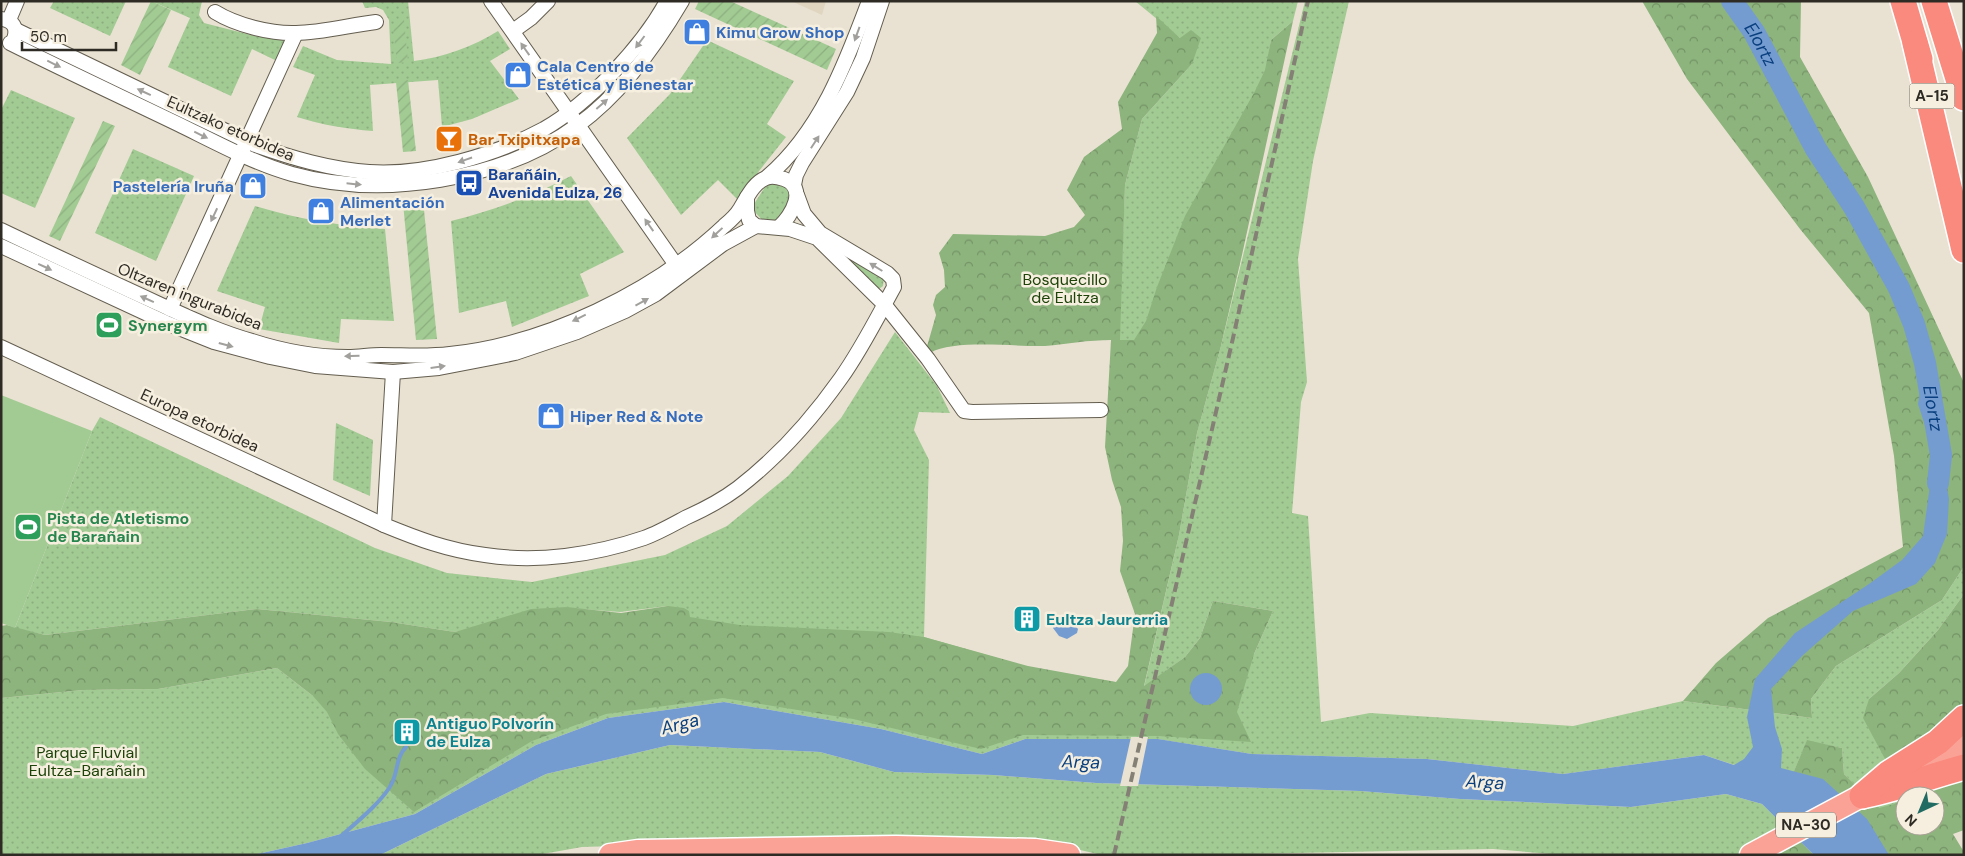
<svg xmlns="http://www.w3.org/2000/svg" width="1965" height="856" font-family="'DM Sans',sans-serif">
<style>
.built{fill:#e0d6c0}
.grass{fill:url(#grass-dots);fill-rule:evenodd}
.forest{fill:url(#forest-crowns)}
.garden{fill:url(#garden-furrows)}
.pitch{fill:#a2cb93}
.water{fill:#759cd0}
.pier{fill:#e9e2d2}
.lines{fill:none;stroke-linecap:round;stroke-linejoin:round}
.stream{stroke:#759cd0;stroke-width:4}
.river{stroke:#759cd0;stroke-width:22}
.minor-casing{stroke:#635d4f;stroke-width:16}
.trunk-casing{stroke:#fff;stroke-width:25}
.motorway-casing{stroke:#fff;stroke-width:28}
.minor{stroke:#fff;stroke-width:14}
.trunk{stroke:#fba297;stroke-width:22}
.motorway{stroke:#fa8a7d;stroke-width:25}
.rail{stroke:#858075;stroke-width:4;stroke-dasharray:10 5;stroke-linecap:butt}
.oneway{fill:#a1a09d}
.labels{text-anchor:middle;stroke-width:5;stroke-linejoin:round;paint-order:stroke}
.shield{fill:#f6efdf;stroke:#6a665d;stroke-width:1}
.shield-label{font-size:15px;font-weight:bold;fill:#2e2b25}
.shop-label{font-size:16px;font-weight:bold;fill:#366cbe;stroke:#f6efdf;text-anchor:start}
.street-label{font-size:16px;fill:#2e2b25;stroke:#f6efdf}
.food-label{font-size:16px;font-weight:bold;fill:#c56008;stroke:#f6efdf;text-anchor:start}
.transit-label{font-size:16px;font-weight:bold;fill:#164399;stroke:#f6efdf;text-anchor:start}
.park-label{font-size:16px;fill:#1d4309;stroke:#f6efdf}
.leisure-label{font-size:16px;font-weight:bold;fill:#27864d;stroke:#f6efdf;text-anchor:start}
.culture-label{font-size:16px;font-weight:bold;fill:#0d838f;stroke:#f6efdf;text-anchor:start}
.water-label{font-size:18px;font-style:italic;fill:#093f7e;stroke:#f6efdf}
</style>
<defs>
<pattern id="grass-dots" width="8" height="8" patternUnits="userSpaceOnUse" patternTransform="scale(1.25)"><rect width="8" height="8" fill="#a2cb93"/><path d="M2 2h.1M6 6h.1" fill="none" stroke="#8cae7f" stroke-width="1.8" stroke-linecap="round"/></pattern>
<pattern id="forest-crowns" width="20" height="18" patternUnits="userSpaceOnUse" patternTransform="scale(1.25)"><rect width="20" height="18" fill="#8db47d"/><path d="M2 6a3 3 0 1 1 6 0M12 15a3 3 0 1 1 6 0" fill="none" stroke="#749366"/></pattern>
<pattern id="garden-furrows" width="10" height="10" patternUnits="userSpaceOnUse" patternTransform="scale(1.25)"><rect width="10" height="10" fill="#a2cb93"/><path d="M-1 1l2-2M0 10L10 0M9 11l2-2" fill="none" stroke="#8cae7f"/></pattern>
</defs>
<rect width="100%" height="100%" fill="#e9e2d2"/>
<path class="built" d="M791,1H826L822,15Z"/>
<g class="grass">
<path d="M54,1H126L110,36L50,8Z"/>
<path d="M151,1H202L199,15L204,23L255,36L281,38L286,42L277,61L252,49L231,96L168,67L190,18Z"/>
<path d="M362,1H408L414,61C444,57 472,47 498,31L510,49L490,61L519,99L472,119L442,127L438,80L370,85L373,131C347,129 322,125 297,117L315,75L293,67L303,46L337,60L391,64L389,20L383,10L376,7L365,8Z"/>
<path d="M1135,1H1298L1293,21L1271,40L1266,71L1146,323L1134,341L1119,340L1125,185L1142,119L1192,64L1180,38Z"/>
<path d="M1305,1H1349L1313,161L1298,259L1307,382L1301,402L1292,513L1308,516L1321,722L1370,713L1573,726L1683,701L1812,718L1811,699L1836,666L1942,600L1963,568L1964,594L1938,630L1899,673L1869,699L1905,796V801L1879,809L1844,774L1842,748L1807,741L1789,783L1704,755L1563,774L1427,759L1252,754L1157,739H1025L982,754L881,729L724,702L608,718L536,745L415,814L307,843L253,855H1V698L83,690L158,689L277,668L313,696L668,606L620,612L567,608L455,632L391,622L257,609L45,635L15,628L92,431L100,417L375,548L447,573L532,582L665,555L727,526L788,476L841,418L895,332L937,386L950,413L919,412L914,430L929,460L924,637L1028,667L1144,687L1179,535L1197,433L1221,346ZM1213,601L1273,611L1254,654L1145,686L1185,657L1200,638Z"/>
<path d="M707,40L794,81L767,124L786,137L737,199L718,180L681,215L627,138L670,94Z"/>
<path d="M11,90L75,118L35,208L1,193V110Z"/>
<path d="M133,149L194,176L156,261L95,233Z"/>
<path d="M571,176L624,252L580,274L589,296L512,327L506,301L459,313L451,221C495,210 530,197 571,176Z"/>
<path d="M780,183L786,187L791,194C788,207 782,216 771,223L763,221L754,211V204L765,187L771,184Z"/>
<path d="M255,206C298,219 340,226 385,229L394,321L341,319L339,343L259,329L265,307L217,291Z"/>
<path d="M825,242L884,276L883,286L879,289H873Z"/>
<path d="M336,423L373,440L370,496L333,480Z"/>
<path d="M670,745L820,752L894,772L993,775L1096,783L1360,791L1460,799L1631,807L1726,794L1762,804L1798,839L1775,855H1563L1493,849L1247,854L1252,855H1102L1067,847L741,842L582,847L537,855H380L546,774Z"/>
</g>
<g class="forest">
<path d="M1642,1H1801L1800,57L1868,177L1964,383V571L1963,568L1942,600L1836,666L1811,699L1812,718L1683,701L1716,663L1768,618L1903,547L1894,456L1869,313L1800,229L1687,79Z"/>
<path d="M1156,16L1180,38L1191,30L1201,38L1192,64L1142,119L1125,185L1120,340H1134L1146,321L1157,287L1185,216L1255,91L1265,70L1271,40L1293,21L1242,255L1221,346L1197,433L1179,535L1144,686L1185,657L1200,638L1213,601L1273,611L1254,654L1237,712L1251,742L1158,736L1023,735L981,749L853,719L723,698L606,714L532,741L414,812L365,769L338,734L327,712L313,696L277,668L158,689L83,690L1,698V626L7,625L45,635L257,609L391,622L455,632L531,609L567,607L621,613L668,606L684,608L689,611L690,617L740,625L889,632L924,637L1028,666L1116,682L1128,666L1135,614L1120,571L1123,541L1121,507L1112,480L1105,447L1111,340C1089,340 1067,344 1045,346C1015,347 954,339 930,353L926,350L936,315L933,305L936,295L945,287L944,270L939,253L953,234L1045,236L1074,227L1085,215L1067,190L1084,157L1122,129L1118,102L1157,33Z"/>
<path d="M1964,594V830L1953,834L1964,852V855H1889L1789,783L1807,740L1842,748L1844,774L1879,808L1905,801V826H1935V796H1905L1863,718L1869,699L1899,673L1938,630Z"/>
<path d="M1798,839L1814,855H1775Z"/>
</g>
<g class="garden">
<path d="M151,1L171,10L140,75L121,65Z"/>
<path d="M699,1H730L836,49L827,70L695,9Z"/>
<path d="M404,19L408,62L397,63L393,27Z"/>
<path d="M408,80L416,151L403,152L396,82Z"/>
<path d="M103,121L115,126L60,241L49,236Z"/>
<path d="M423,200L437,339L416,340L403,203Z"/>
</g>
<path class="pitch" d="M1,395L92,431L15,628L1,623Z"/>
<g class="water">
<path d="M1925,363L1949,499L1947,534L1935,563L1916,584L1853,611L1802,656L1771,689L1775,727L1782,749L1781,768L1823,779L1867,819L1889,855H1814L1762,804L1726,794L1631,807L1460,799L1360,791L1096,783L993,775L894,772L820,752L670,745L546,774L380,855H253L307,843L415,814L536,745L608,718L724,702L881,729L982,754L1025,739H1158L1252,754L1427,759L1563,774L1704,755L1734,765L1744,759L1753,747L1747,717L1755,679L1795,633L1869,584L1902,560L1923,536L1931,478L1932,447L1918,404Z"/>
<path d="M1066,615L1078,629L1077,633L1067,639L1059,636L1053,628L1056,620Z"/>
<circle cx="1206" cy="689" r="16"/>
</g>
<path class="pier" d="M1131,737H1148L1138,786H1120Z"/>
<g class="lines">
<path class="stream" d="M341,836C356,823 384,800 392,783C398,771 396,757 406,747"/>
<path class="river" id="s1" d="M1732,1L1754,32L1816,149L1854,207L1899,288L1914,324L1925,363L1941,455L1938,483"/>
<defs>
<g id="minor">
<path d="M491,1L676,265"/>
<path d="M215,12C236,25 271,34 296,33C320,33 351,25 376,22"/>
<path d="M1,19C13,20 18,28 14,39"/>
<path d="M9,20L17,1"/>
<path d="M16,30L255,145C292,158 329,169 369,172C424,176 496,155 544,129C589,103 642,47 667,1"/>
<path d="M513,31L531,18L548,1"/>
<path d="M10,43C66,71 122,97 178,124C215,142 253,163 292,174C382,199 502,181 578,125C622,93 655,47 682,1"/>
<path d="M767,177C820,132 845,65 869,1"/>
<path d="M794,185L796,175L802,163L847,92L863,58L882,1"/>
<path d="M747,197V211L749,220L756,226L790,229L817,238L884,304L928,359L964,411L972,412L1101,410"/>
<path d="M1,230C53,255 105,279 157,303C188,317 219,332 252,341C283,351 316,357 348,357C359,357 370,355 381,355C404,355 427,357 450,354C546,344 654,292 724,226C730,221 736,216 740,209C747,198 753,183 766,178C772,175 778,177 784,179C808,187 792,216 779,227"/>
<path d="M1,246L169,324L214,342L270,357L315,366L393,372L439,368L491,358L515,353L577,332L625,311L656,294L723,244L756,226"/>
<path d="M170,309L296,33"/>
<path d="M1,347L384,525"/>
<path d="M393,372L384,525C418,539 447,550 485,555C537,563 594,555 644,538C658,533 672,525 685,518C703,510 722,500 738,488C777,458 812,419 841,378C861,350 877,318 894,287L893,279L887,273L820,233L804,214L797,195"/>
</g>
<g id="trunk">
<path d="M1918,767L1964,742"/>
<path d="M610,855L638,851L896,847L1035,850L1069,855"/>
<path d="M1751,855L1878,787"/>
</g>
<g id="motorway">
<path d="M1903,1L1920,59"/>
<path d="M1934,1L1964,98"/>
<path d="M1915,43L1964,250"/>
<path d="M1866,795C1900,788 1931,776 1964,767"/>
<path d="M1862,796L1889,773L1938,742L1964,718"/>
</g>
</defs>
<use href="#minor" class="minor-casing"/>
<use href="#trunk" class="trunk-casing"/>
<use href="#motorway" class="motorway-casing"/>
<use href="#minor" class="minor"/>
<use href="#trunk" class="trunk"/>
<use href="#motorway" class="motorway"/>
<path class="rail" d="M1114,855L1233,338L1308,1"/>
</g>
<defs><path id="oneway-solid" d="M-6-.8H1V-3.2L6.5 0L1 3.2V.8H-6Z" transform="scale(1.25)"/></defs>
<g class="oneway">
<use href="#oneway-solid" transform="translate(857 34) rotate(110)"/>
<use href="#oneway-solid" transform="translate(640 42) rotate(127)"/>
<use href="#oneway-solid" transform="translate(525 49) rotate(-125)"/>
<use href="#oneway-solid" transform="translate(54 64) rotate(26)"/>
<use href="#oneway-solid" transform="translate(144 92) rotate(-155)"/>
<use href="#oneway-solid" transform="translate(602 104) rotate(-41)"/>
<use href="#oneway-solid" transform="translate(201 135) rotate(26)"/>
<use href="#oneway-solid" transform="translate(815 142) rotate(-57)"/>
<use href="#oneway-solid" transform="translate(465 160) rotate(161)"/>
<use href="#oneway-solid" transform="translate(354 184) rotate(6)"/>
<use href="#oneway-solid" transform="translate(214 215) rotate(115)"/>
<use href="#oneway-solid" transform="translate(649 225) rotate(-125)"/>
<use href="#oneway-solid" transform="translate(717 233) rotate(137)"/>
<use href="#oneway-solid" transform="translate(45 267) rotate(25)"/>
<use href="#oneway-solid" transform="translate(876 267) rotate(-148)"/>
<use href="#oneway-solid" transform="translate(147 299) rotate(-156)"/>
<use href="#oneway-solid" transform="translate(642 302) rotate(-29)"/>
<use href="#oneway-solid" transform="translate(579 318) rotate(154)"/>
<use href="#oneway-solid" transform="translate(226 345) rotate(15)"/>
<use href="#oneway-solid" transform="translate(352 356) rotate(178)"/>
<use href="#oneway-solid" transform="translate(438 367) rotate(-8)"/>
</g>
<defs>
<symbol id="shop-square" viewBox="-11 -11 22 22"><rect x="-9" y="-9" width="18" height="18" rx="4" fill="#3f7fe0" stroke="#f6efdf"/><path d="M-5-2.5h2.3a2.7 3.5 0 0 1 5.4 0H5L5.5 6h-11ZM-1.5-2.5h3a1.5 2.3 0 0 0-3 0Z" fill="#fff"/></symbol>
<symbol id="bar-square" viewBox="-11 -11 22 22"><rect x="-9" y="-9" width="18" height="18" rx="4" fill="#e8710a" stroke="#f6efdf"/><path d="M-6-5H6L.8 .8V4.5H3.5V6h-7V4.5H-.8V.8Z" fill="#fff"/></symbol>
<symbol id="bus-square" viewBox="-11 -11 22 22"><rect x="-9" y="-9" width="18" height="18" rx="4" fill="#1a4fb4" stroke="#f6efdf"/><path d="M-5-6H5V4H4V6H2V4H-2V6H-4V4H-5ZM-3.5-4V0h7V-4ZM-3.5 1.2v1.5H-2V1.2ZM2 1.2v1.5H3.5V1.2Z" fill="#fff"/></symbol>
<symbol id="stadium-square" viewBox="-11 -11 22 22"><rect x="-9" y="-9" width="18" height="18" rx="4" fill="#2e9e5b" stroke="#f6efdf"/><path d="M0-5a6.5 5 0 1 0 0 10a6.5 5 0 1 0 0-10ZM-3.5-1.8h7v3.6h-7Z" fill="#fff"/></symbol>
<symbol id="building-square" viewBox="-11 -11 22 22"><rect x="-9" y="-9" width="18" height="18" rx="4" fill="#0f9aa8" stroke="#f6efdf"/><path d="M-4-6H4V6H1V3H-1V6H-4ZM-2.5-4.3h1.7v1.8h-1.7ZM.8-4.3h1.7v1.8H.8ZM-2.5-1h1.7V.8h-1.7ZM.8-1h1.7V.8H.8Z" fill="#fff"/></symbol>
</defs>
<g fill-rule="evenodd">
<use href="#shop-square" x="681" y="16" width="32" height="32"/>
<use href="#shop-square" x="502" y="59" width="32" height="32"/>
<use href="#bar-square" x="433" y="123" width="32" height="32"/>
<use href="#bus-square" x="453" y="167" width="32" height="32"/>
<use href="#shop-square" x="237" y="170" width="32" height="32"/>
<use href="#shop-square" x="305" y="195" width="32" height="32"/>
<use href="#stadium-square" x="93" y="309" width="32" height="32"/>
<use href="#shop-square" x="535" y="400" width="32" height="32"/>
<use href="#stadium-square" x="12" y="511" width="32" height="32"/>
<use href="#building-square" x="1011" y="603" width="32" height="32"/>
<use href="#building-square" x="391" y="716" width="32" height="32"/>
</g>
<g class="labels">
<g class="shield">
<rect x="1909.5" y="83.5" width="45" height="25" rx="4"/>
<rect x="1776" y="812.5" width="60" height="25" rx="4"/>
</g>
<g class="shield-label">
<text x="1932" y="101">A-15</text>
<text x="1806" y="830">NA-30</text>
</g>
<g class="shop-label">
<text x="716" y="38">Kimu Grow Shop</text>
<text x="537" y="72">Cala Centro de<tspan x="537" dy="18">Estética y Bienestar</tspan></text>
<text x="234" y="192" text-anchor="end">Pastelería Iruña</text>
<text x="340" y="208">Alimentación<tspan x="340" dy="18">Merlet</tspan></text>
<text x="570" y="422">Hiper Red &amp; Note</text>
</g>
<g class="street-label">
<text transform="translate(231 128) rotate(24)" y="6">Eultzako etorbidea</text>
<text transform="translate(190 296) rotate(22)" y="6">Oltzaren ingurabidea</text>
<text transform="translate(200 420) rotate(25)" y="6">Europa etorbidea</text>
</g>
<g class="food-label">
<text x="468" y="145">Bar Txipitxapa</text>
</g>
<g class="transit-label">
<text x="488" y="180">Barañáin,<tspan x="488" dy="18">Avenida Eulza, 26</tspan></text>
</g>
<g class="park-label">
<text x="1065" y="285">Bosquecillo<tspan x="1065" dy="18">de Eultza</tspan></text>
<text x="87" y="758">Parque Fluvial<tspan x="87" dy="18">Eultza-Barañain</tspan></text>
</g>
<g class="leisure-label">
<text x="128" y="331">Synergym</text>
<text x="47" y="524">Pista de Atletismo<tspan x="47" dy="18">de Barañain</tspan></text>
</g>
<g class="culture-label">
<text x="1046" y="625">Eultza Jaurerria</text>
<text x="426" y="729">Antiguo Polvorín<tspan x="426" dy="18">de Eulza</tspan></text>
</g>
<g class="water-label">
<text dy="6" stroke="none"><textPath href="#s1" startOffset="52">Elortz</textPath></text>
<text dy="6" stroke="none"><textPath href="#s1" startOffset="458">Elortz</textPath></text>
<text transform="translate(680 724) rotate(-14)" y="6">Arga</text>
<text transform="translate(1081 762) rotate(2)" y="6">Arga</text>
<text transform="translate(1485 782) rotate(4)" y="6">Arga</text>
</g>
</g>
<rect width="1965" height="856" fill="none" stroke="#2e2b25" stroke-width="5"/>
<g transform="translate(1920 811) rotate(224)"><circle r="24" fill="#f6efdf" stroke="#a6a195"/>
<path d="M0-4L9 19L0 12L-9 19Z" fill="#226b63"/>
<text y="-8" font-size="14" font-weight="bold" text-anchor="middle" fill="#2e2b25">N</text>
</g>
<path d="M22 42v8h94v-8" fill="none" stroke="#2e2b25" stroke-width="2.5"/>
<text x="30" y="42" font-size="15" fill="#2e2b25" stroke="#f6efdf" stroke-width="4" paint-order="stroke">50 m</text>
</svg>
